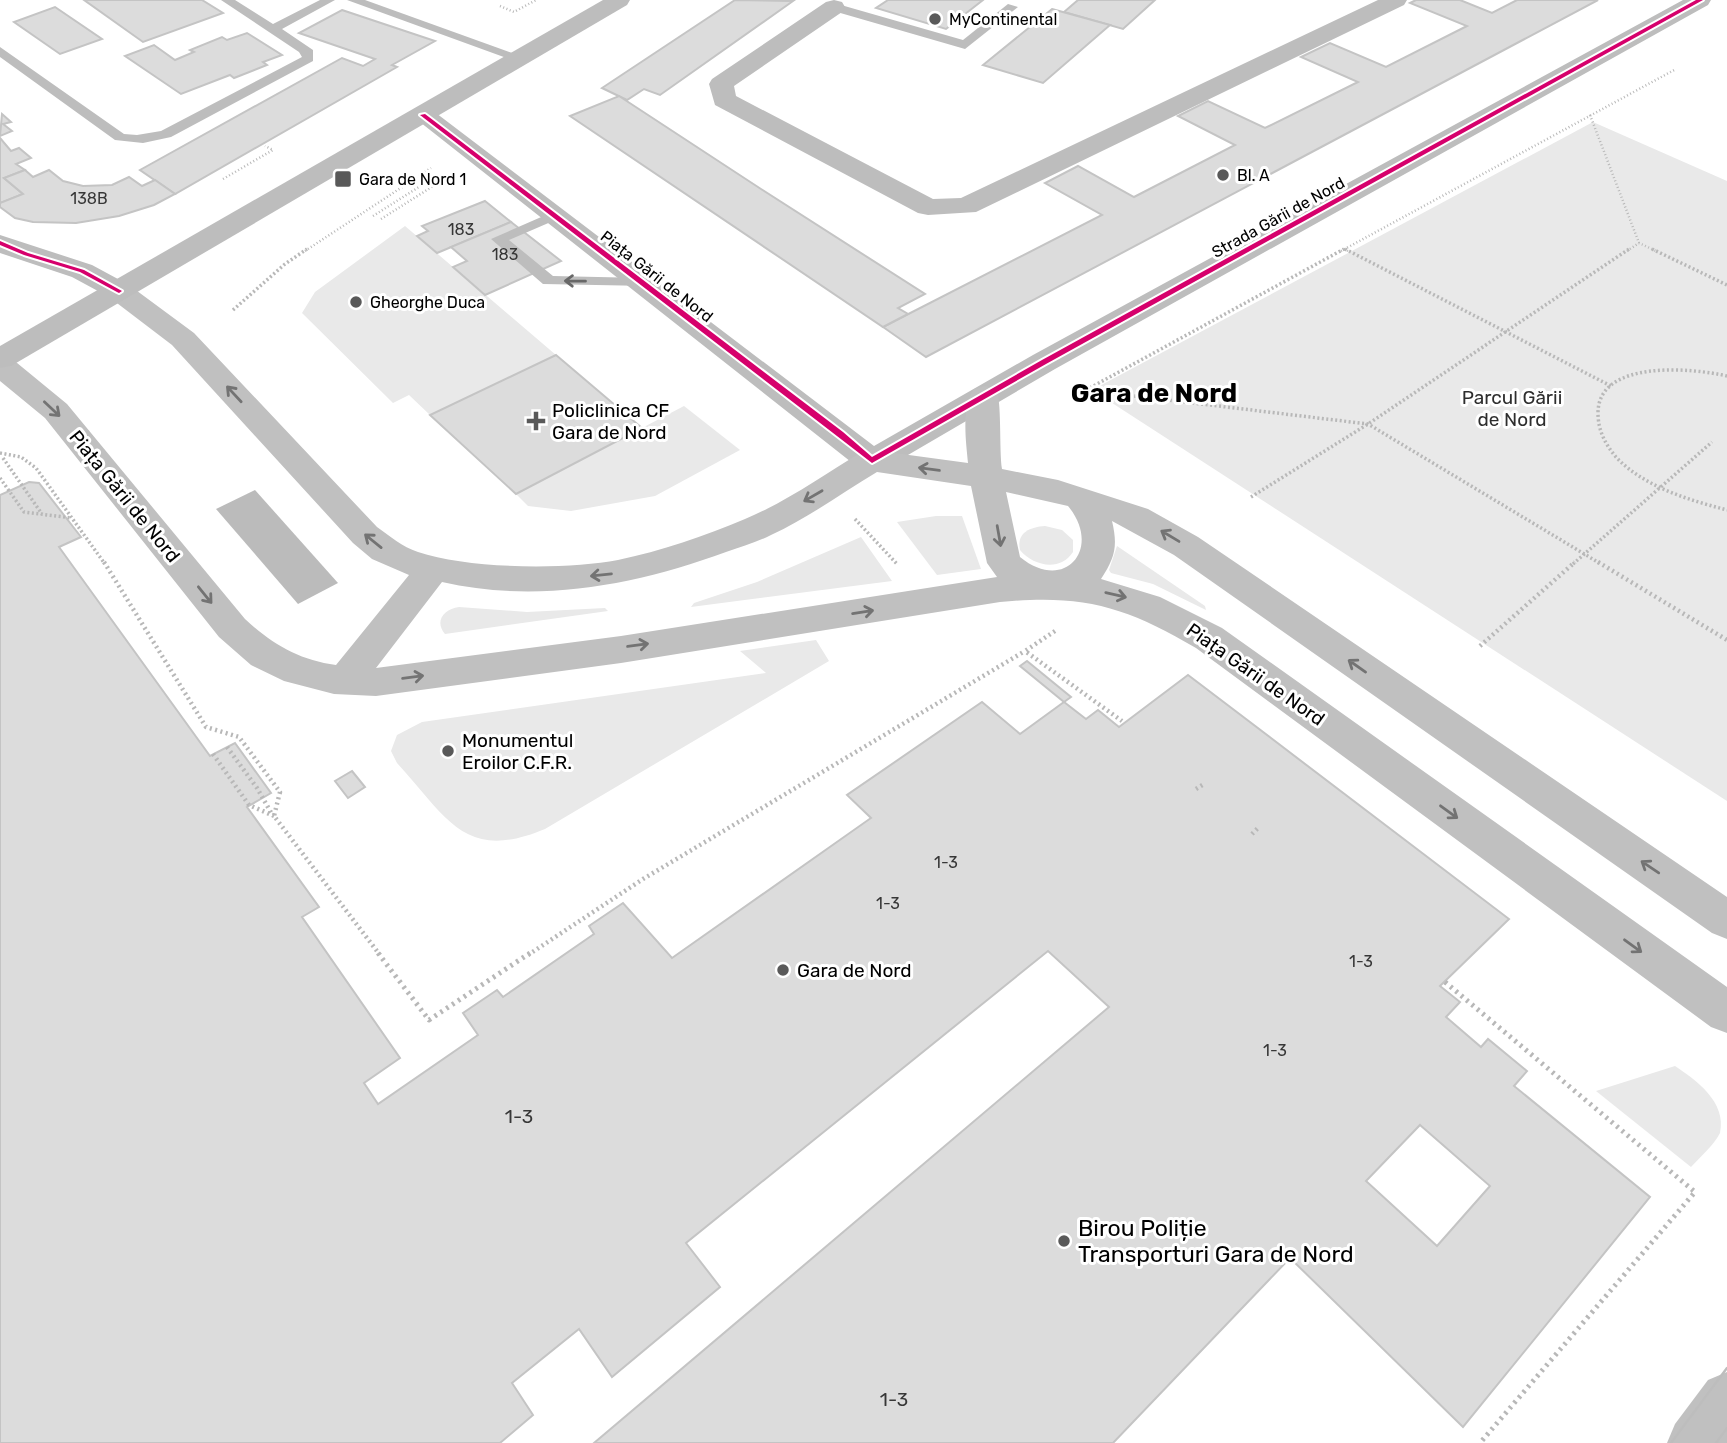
<svg xmlns="http://www.w3.org/2000/svg" width="1727" height="1443" font-family="Rubik,sans-serif">
<style>
.green{fill:#e9e9e9}
.water{fill:#bbb}
.building{fill:#dcdcdc;stroke:#c4c4c4;stroke-width:2;fill-rule:evenodd}
.lines{fill:none;stroke-linecap:round;stroke-linejoin:round}
.path-far3{stroke:#b8b8b8;stroke-width:2.5;stroke-dasharray:1 2.5;stroke-linecap:butt}
.path-far2{stroke:#b8b8b8;stroke-width:3.5;stroke-dasharray:2 2.5;stroke-linecap:butt}
.path-far1{stroke:#b8b8b8;stroke-width:4.5;stroke-dasharray:2 3.5;stroke-linecap:butt}
.path{stroke:#b8b8b8;stroke-width:5;stroke-dasharray:2.5 4.5;stroke-linecap:butt}
.service{fill:#bdbdbd;fill-rule:evenodd}
.minor{fill:#bdbdbd;fill-rule:evenodd}
.tertiary{fill:#bdbdbd;fill-rule:evenodd}
.secondary{fill:#c0c0c0;fill-rule:evenodd}
.primary{fill:#bdbdbd;fill-rule:evenodd}
.tram{stroke:#bdbdbd;stroke-width:2.5}
.cycleway-casing{stroke:#fff;stroke-width:4}
.cycleway{fill:#d6006c;fill-rule:evenodd}
.oneway{stroke:#686868}
.oneway2{stroke:#737373}
.poi-dot{fill:#595959;stroke:#fff;stroke-width:2.5}
.labels{text-anchor:middle;stroke-width:6;stroke-linejoin:round;paint-order:stroke}
.far-poi-label{font-size:16px;fill:#000;stroke:#fff;text-anchor:start}
.number-label{font-size:16px;fill:#373737}
.far-street-label{font-size:16px;fill:#000;stroke:#fff}
.park-label{font-size:19px;fill:#2e2e2e;stroke:#fff}
.poi-label{font-size:19px;fill:#000;stroke:#fff;text-anchor:start}
.street-label{font-size:19px;fill:#000;stroke:#fff}
.near-number-label{font-size:19px;fill:#373737}
.near-poi-label{font-size:23px;fill:#000;stroke:#fff;text-anchor:start}
.district-label{font-size:26px;font-weight:bold;fill:#000;stroke:#fff}
</style>
<rect width="100%" height="100%" fill="#fff"/>
<g class="green">
<path d="M1593,122L1727,181V801L1092,390Z"/>
<path d="M405,226L556,355L430,415L409,395L393,403L302,313L315,292Z"/>
<path d="M684,406L740,450L655,496L571,511L528,506L516,494Z"/>
<path d="M936,516H962L981,569L937,575L897,522Z"/>
<path d="M1045,526L1062,530L1073,540V552C1060,572 1033,566 1020,550C1016,532 1031,527 1045,526Z"/>
<path d="M861,537L892,581L691,607L694,603L757,582Z"/>
<path d="M1117,546L1205,606L1206,610L1153,584L1111,573L1109,570Z"/>
<path d="M459,607L527,612L605,608L608,611L445,634C434,621 444,609 459,607Z"/>
<path d="M816,640L829,661L545,829C464,863 447,817 397,763L391,751L397,735L422,722L766,673L740,651Z"/>
<path d="M1675,1066C1696,1080 1727,1102 1720,1133C1714,1145 1700,1157 1691,1167L1596,1091Z"/>
</g>
<path class="water" d="M255,490L338,583L298,604L216,509Z"/>
<g class="building">
<path d="M84,0H202L223,13L143,42Z"/>
<path d="M735,0L793,1L660,95L644,89L627,100L602,88Z"/>
<path d="M888,0H983L946,29L876,8Z"/>
<path d="M1078,0H1155L1123,29L1064,12Z"/>
<path d="M1416,0H1460L1492,13L1517,0H1598L926,357L883,327L1102,215L1045,183L1078,166L1134,197L1235,145L1178,116L1208,101L1265,128L1358,82L1301,57L1330,43L1386,67L1467,26L1410,3Z"/>
<path d="M55,7L102,39L60,54L14,22Z"/>
<path d="M1052,9L1110,25L1043,83L983,65Z"/>
<path d="M342,10L435,41L392,65L397,67L175,194L140,170L342,58L363,66L375,59L299,33Z"/>
<path d="M247,33L282,55L263,62L267,65L234,78L230,75L181,94L125,56L154,45L175,60L194,52L190,50L222,37L227,40Z"/>
<path d="M619,96L761,189L925,294L898,308L908,314L883,327L570,116Z"/>
<path d="M2,114L11,122L3,124L12,131L0,136Z"/>
<path d="M0,138L11,151L19,148L31,158L16,164L25,170L4,178L23,194L0,203Z"/>
<path d="M25,170L33,177L49,170L63,181L83,186L112,185L129,177L142,186L155,180L175,194L154,205L119,216L76,223L33,222L15,218L0,207V203L23,194L4,178Z"/>
<path d="M485,201L511,222L437,253L417,236L428,231L422,226Z"/>
<path d="M511,222L561,261L485,295L453,267L467,261L451,247Z"/>
<path d="M556,355L642,428L516,494L430,415Z"/>
<path d="M29,482L39,483L81,537L59,547L210,756L235,743L271,793L247,807L319,907L302,917L400,1058L364,1083L378,1104L478,1035L463,1013L497,990L503,997L594,934L589,926L623,903L672,958L871,818L847,795L982,702L1020,734L1064,702L1086,719L1098,710L1119,727L1188,675L1509,919L1440,986L1460,1002L1446,1017L1481,1047L1488,1039L1527,1071L1514,1086L1650,1197L1463,1427L1290,1258L1113,1443H594L1109,1007L1048,951L686,1243L720,1287L612,1377L579,1329L512,1383L533,1415L500,1443H0V495ZM1420,1125L1490,1186L1437,1246L1366,1181Z"/>
<path d="M1027,661L1071,697L1064,702L1020,666Z"/>
<path d="M352,771L365,787L348,798L335,781Z"/>
</g>
<g class="lines">
<g class="path-far3">
<path d="M500,6L514,12L536,0"/>
<path d="M1590,115L1639,243"/>
<path d="M223,179L273,150L265,146"/>
<path d="M373,216L430,180"/>
<path d="M381,219L438,183L420,175"/>
<path d="M1344,249L1348,251"/>
<path d="M305,251L431,168"/>
<path d="M1341,251L1676,69"/>
<path d="M1627,251L1639,243L1656,251"/>
</g>
<g class="path-far2">
<path d="M1345,249L1611,386"/>
<path d="M1652,249L1727,285"/>
<path d="M233,310L285,264L307,249"/>
<path d="M1727,376C1693,368 1598,359 1598,413C1598,430 1605,444 1616,457C1644,487 1689,500 1727,510"/>
<path d="M1085,390L1368,424L1601,564"/>
<path d="M1086,390L1344,249"/>
<path d="M0,453L21,457L36,468L105,564"/>
<path d="M3,458L42,514"/>
<path d="M0,478L24,512L72,518"/>
<path d="M1251,497L1368,424L1629,249"/>
<path d="M855,519L897,564"/>
<path d="M1573,564L1712,442"/>
</g>
<g class="path-far1">
<path d="M104,562L206,727L239,737L280,792L274,816L380,955"/>
<path d="M1598,562L1727,640"/>
<path d="M1055,631L1025,651L1122,721"/>
<path d="M1480,646L1575,562"/>
<path d="M227,747L257,788L273,816"/>
<path d="M213,754L249,805L274,816"/>
<path d="M1196,789L1204,784"/>
<path d="M1252,834L1258,828"/>
<path d="M528,955L643,879L1025,651"/>
</g>
<g class="path">
<path d="M378,953L429,1020L530,953"/>
<path d="M1445,982L1695,1192L1480,1443"/>
</g>
<g class="service">
<path d="M221,0H235L273,24L320,0H335L282,29L313,50V61L171,137L143,143L115,140L0,57V47L124,134L137,135L161,131L302,57L299,52Z"/>
<path d="M347,0H365L526,58L525,61H515Z"/>
<path d="M834,3L963,40L1008,4L1018,7L965,49L830,10V4Z"/>
<path d="M555,211L562,215L560,218L509,240L553,276L643,278L651,283L649,286L543,284L491,239Z"/>
</g>
<path class="minor" d="M834,0L842,2L845,7L842,12L734,86L736,96L933,199L961,198L1378,0H1407L1404,5L976,212L928,215L918,213L715,105L709,84L712,79L826,2Z"/>
<g class="tertiary">
<path d="M1683,0H1711L1708,5L1055,369L884,469L872,472L860,469L411,115L414,110L423,108L432,110L874,446L1033,355Z"/>
<path d="M0,235L92,265L129,285L133,291L129,297L119,300L109,297L72,277L0,253Z"/>
</g>
<g class="secondary">
<path d="M119,282L129,285L194,333L377,527C390,536 402,547 418,552C468,569 566,570 618,560C661,551 705,536 745,519C784,503 824,475 860,453L872,450L968,463C966,441 961,408 974,389L985,386L996,389C1002,399 999,451 1002,469L1058,480L1148,509L1198,537L1727,897V939L1712,933L1174,555L1112,521C1118,546 1115,558 1101,579L1160,597L1222,628L1727,987V1033L1711,1027L1196,648C1125,606 1082,594 1000,602L621,663L376,696L334,694L284,681L251,665L219,637L45,418L0,381V356L11,358L67,404L245,619C272,644 299,660 336,665L409,575L372,559L353,543L172,345L109,297L105,291L109,285ZM877,472L971,486L987,563L997,577L621,636L376,668L442,582C538,604 636,585 726,552C741,547 757,542 771,535C808,518 842,493 877,472ZM1006,492L1068,506C1103,548 1065,594 1020,557Z"/>
<path d="M1727,1372V1443H1667L1675,1424L1708,1380Z"/>
</g>
<path class="primary" d="M603,0H630L627,5L11,366L0,368V346Z"/>
<g class="tram">
<path d="M1671,1443L1727,1368"/>
<path d="M1716,1443L1727,1428"/>
</g>
<defs>
<g id="cycleway">
<path d="M1696,0H1703L1046,364L872,463L420,115L425,114L843,432L872,457L1042,360Z"/>
<path d="M0,241L28,253L84,270L122,291L119,293L117,292L80,272L24,255L0,245Z"/>
</g>
</defs>
<use href="#cycleway" class="cycleway-casing"/>
<use href="#cycleway" class="cycleway"/>
</g>
<defs><path id="oneway-shaft" d="M-6 0H5M1.5-3L5.5 0L1.5 3" fill="none" stroke-width="1.6" stroke-linecap="round" stroke-linejoin="round" transform="scale(1.75)"/></defs>
<use class="oneway" href="#oneway-shaft" transform="translate(575 281) rotate(-179)"/>
<g class="oneway2">
<use href="#oneway-shaft" transform="translate(234 394) rotate(-133)"/>
<use href="#oneway-shaft" transform="translate(52 409) rotate(43)"/>
<use href="#oneway-shaft" transform="translate(929 469) rotate(-172)"/>
<use href="#oneway-shaft" transform="translate(813 496) rotate(150)"/>
<use href="#oneway-shaft" transform="translate(999 536) rotate(80)"/>
<use href="#oneway-shaft" transform="translate(1170 536) rotate(-149)"/>
<use href="#oneway-shaft" transform="translate(373 541) rotate(-141)"/>
<use href="#oneway-shaft" transform="translate(601 575) rotate(174)"/>
<use href="#oneway-shaft" transform="translate(205 595) rotate(51)"/>
<use href="#oneway-shaft" transform="translate(1116 595) rotate(13)"/>
<use href="#oneway-shaft" transform="translate(863 612) rotate(-9)"/>
<use href="#oneway-shaft" transform="translate(638 645) rotate(-8)"/>
<use href="#oneway-shaft" transform="translate(1357 666) rotate(-145)"/>
<use href="#oneway-shaft" transform="translate(413 677) rotate(-7)"/>
<use href="#oneway-shaft" transform="translate(1449 812) rotate(36)"/>
<use href="#oneway-shaft" transform="translate(1650 867) rotate(-146)"/>
<use href="#oneway-shaft" transform="translate(1633 946) rotate(36)"/>
</g>
<g class="poi-dot">
<circle cx="935" cy="19" r="7"/>
<circle cx="1223" cy="175" r="7"/>
<rect x="334" y="170" width="18" height="18" rx="3.5"/>
<circle cx="356" cy="302" r="7"/>
<path d="M532.5 410.5h7v7h7v7h-7v7h-7v-7h-7v-7h7z"/>
<circle cx="448" cy="751" r="7"/>
<circle cx="783" cy="970" r="7"/>
<circle cx="1064" cy="1241" r="7"/>
</g>
<g class="labels">
<g class="far-poi-label">
<text x="949" y="25">MyContinental</text>
<text x="1237" y="181">Bl. A</text>
<text x="359" y="185">Gara de Nord 1</text>
<text x="370" y="308">Gheorghe Duca</text>
</g>
<g class="number-label">
<text x="89" y="204">138B</text>
<text x="461" y="235">183</text>
<text x="505" y="260">183</text>
<text x="946" y="868">1-3</text>
<text x="888" y="909">1-3</text>
<text x="1361" y="967">1-3</text>
<text x="1275" y="1056">1-3</text>
</g>
<g class="far-street-label">
<text transform="translate(1278 217) rotate(-29)" y="6">Strada Gării de Nord</text>
<text transform="translate(657 276) rotate(38)" y="6">Piața Gării de Nord</text>
</g>
<g class="park-label">
<text x="1512" y="404">Parcul Gării<tspan x="1512" dy="22">de Nord</tspan></text>
</g>
<g class="poi-label">
<text x="552" y="417">Policlinica CF<tspan x="552" dy="22">Gara de Nord</tspan></text>
<text x="462" y="747">Monumentul<tspan x="462" dy="22">Eroilor C.F.R.</tspan></text>
<text x="797" y="977">Gara de Nord</text>
</g>
<g class="street-label">
<text transform="translate(125 496) rotate(51)" y="7">Piața Gării de Nord</text>
<text transform="translate(1256 674) rotate(35)" y="7">Piața Gării de Nord</text>
</g>
<g class="near-number-label">
<text x="519" y="1123">1-3</text>
<text x="894" y="1406">1-3</text>
</g>
<g class="near-poi-label">
<text x="1078" y="1236">Birou Poliție<tspan x="1078" dy="26">Transporturi Gara de Nord</tspan></text>
</g>
<g class="district-label">
<text x="1154" y="402">Gara de Nord</text>
</g>
</g>
</svg>
